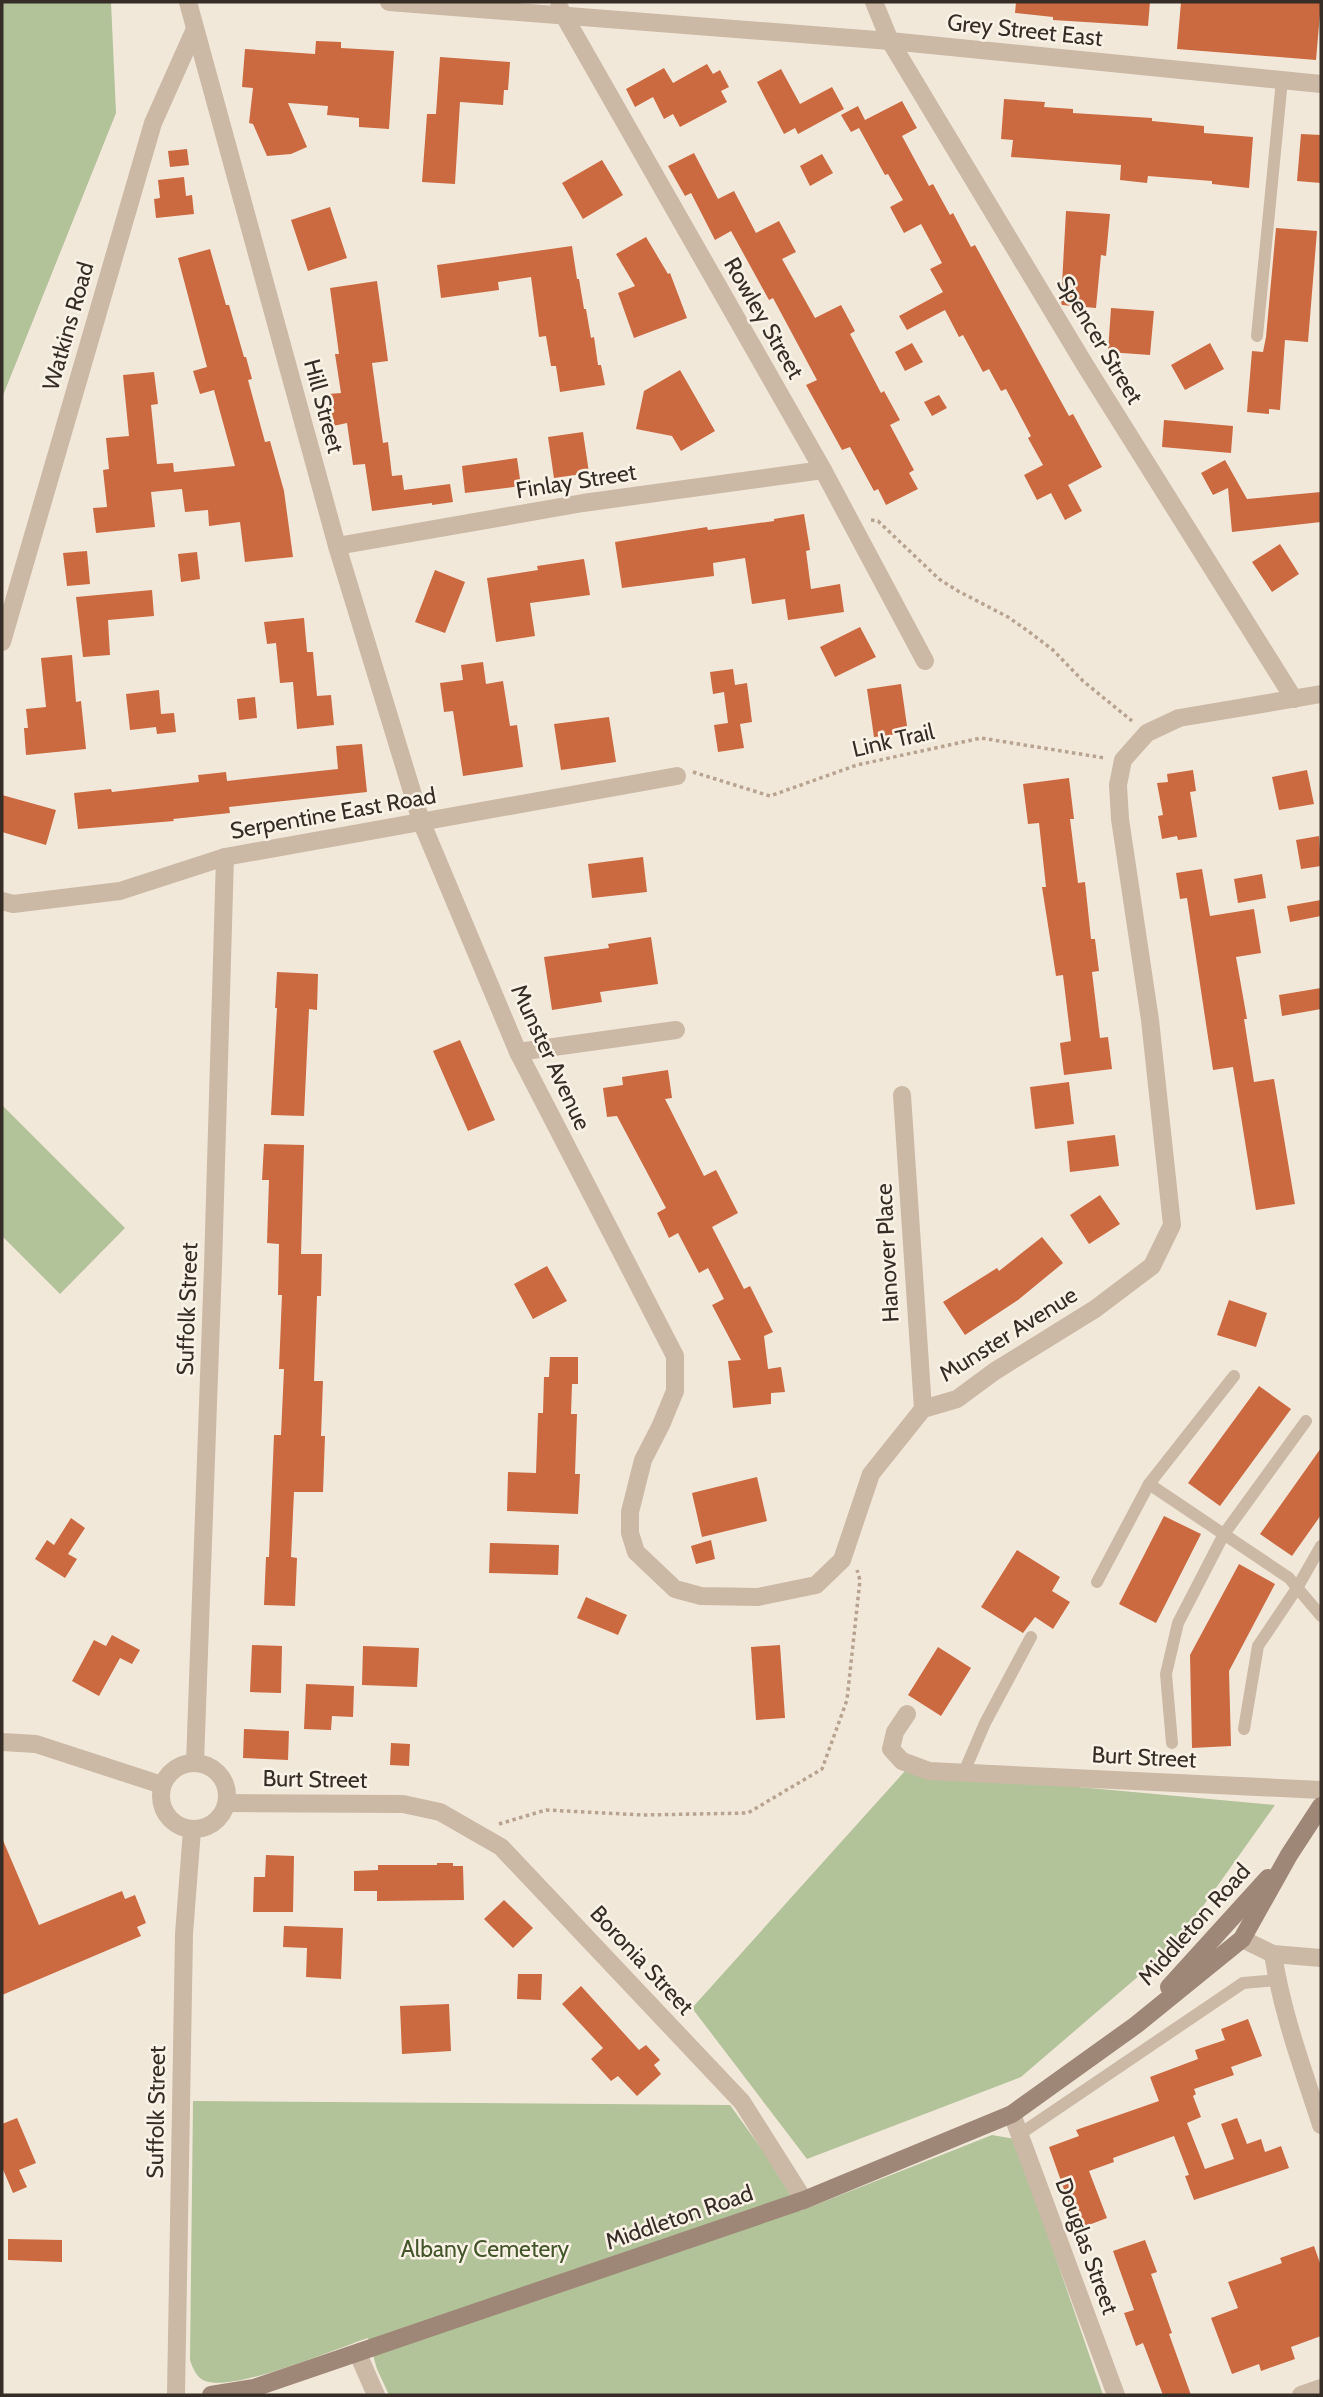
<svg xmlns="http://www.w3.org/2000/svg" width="1323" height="2397" font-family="Cabin,sans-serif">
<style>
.green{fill:#b2c299}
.building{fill:#cb6940}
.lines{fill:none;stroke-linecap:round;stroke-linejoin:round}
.path{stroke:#b7a38f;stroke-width:3.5;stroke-dasharray:3.5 3.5;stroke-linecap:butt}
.lane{stroke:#cbb9a5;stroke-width:12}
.street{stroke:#cbb9a5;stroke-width:18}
.secondary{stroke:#9f8777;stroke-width:18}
.labels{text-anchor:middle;stroke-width:5;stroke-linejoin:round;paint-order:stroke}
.street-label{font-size:23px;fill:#362d27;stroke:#faf2e6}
.park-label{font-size:23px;fill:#43562a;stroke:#faf2e6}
</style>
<rect width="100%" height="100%" fill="#f2e8da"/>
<g class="green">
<path d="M2,2H111L116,113L2,398Z"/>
<path d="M2,1105L125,1228L60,1294L2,1236Z"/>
<path d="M905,1771L1275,1805L1176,1944L1021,2077L807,2159L692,2008Z"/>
<path d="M193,2101L730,2105L771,2162L800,2211L992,2135L1015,2139L1103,2395H389L377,2369L368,2338C335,2349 235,2392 205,2381C197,2378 193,2369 190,2360Z"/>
</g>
<g class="building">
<path d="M1016,2H1150L1148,26L1053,20V17L1015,13Z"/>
<path d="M1181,2H1321L1316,60L1177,49Z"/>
<path d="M316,41L341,42V48L394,51L389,129L359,127V118L327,115L328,106L288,103L307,147L291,154L267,156L253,124L249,123L253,88L242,87L245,49L315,54Z"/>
<path d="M440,57L510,62L508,90H504L503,105L460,102L455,184L422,182L427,114H436Z"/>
<path d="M707,64L713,74L720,70L729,87L721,91L727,102L680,127L673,114L664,119L653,97L635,107L626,89L664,68L673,83Z"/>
<path d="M781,69L800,104L832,87L844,109L798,134L795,128L784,134L757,82Z"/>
<path d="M1004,99L1045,102L1044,107L1073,109V113L1152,118V121L1204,126V133L1253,137L1249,188L1212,184V181L1148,176L1147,183L1120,180L1121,165L1011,157L1013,140L1001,139Z"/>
<path d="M902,101L917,128L902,136L929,186L933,184L950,215L953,213L971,247L975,245L1069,416L1073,414L1102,467L1068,485L1082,511L1065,520L1051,493L1037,500L1024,475L1043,465L1028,438L1031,436L1006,389L1001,391L989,369L983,372L963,335L959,337L945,310L907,330L899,316L943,292L930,269L942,263L921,224L904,233L890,207L903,200L888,174L885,175L859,128L851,132L841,115L858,106L865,120Z"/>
<path d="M1301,134L1321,135V183L1297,181Z"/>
<path d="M187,149L189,165L170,167L168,151Z"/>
<path d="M694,153L718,199L734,191L756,233L779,221L796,252L782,259L815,318L841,305L855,331L850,334L881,393L884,391L900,420L890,425L914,470L909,473L918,489L886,505L878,489L874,491L850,447L842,450L806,385L817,380L773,298L769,300L731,231L715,240L691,193L685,196L668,166Z"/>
<path d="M822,154L833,173L810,186L800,166Z"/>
<path d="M602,160L623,195L583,219L562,183Z"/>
<path d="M184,177L186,196L192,195L194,214L156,218L154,199L160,198L158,180Z"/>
<path d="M330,207L347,258L308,271L291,220Z"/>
<path d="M1066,211L1110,214L1106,256L1101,255L1096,308L1062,305L1061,302Z"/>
<path d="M1276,228L1317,231L1308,342L1285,340L1280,410L1269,409V414L1247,412L1252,351L1263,352L1266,337Z"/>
<path d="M646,237L668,274L670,273L687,318L634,338L618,293L635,286L616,254Z"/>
<path d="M572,246L577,279H579L584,309H586L591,338L594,337L598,365H601L605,385L560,392L556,366H551L546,336L539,337L531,277L498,282L499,290L441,298L437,265Z"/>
<path d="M210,249L226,305H229L244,357H246L252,379L248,380L265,442L270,441L284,491L293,557L245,562L240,522L209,526L208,510L185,512L182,489L151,492L155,527L96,533L93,508L107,507L103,470L109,469L106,438L129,436L123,375L154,372L158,404L151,405L157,464L173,463L174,472L235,466L214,390L200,394L193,371L207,367L178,258Z"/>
<path d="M377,281L388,361L372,363L383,443L388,442L392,476L402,475L404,490L450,484L453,502L432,505V503L372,511L365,464L353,465L347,423L333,426L328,394L341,393L335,354H339L330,288Z"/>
<path d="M1111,308L1154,311L1150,355L1108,352Z"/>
<path d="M912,343L923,362L905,371L895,352Z"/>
<path d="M1210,343L1224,369L1185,390L1171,365Z"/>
<path d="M680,370L715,431L681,451L672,436L636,429L644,391Z"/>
<path d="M939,395L947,408L932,416L924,402Z"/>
<path d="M1164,420L1233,426L1231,453L1162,447Z"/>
<path d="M583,432L589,473L554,478L548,437Z"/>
<path d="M517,458L521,486L465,493L462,466Z"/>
<path d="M1225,460L1247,499L1321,492V522L1232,532L1228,488L1213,495L1201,473Z"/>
<path d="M804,514L810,550L806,551L811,589L840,584L844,612L788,620L785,599L752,604L745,558L713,563L714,576L622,588L615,542L707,527L708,530L774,521V519Z"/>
<path d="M1280,544L1299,574L1272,592L1252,562Z"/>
<path d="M87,551L90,584L67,586L63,553Z"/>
<path d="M197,552L200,579L181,582L178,554Z"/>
<path d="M584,559L590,595L530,603L535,636L496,642L487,578L538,570L537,566Z"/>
<path d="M435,570L465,582L445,633L415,622Z"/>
<path d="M152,590L154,616L108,620L110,655L83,657L76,597Z"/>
<path d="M304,618L307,652H313L317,696L331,695L334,725L297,729L293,682L280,683L276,643L267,644L264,622Z"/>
<path d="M860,627L876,657L835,677L820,647Z"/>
<path d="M72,655L76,702L81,701L86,749L26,755L24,728H28L26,709L46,707L41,658Z"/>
<path d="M483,662L486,684L503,681L510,726L517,725L523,767L463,776L453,711L444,712L440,683L463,680L461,665Z"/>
<path d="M733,669L735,685L747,683L752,722L740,724L744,748L718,752L714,725L728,723L724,692L713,694L710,672Z"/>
<path d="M901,684L908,733L874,737L867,689Z"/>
<path d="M159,690L161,714L174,713L176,732L157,734L156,727L130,730L126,694Z"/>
<path d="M255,697L257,718L239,720L237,699Z"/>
<path d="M609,717L616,762L561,770L554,724Z"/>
<path d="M362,744L367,792L229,807L230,813L173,819L174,821L78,829L74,793L111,789L112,792L199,782L198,775L226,772L227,781L338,769L336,746Z"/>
<path d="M1193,770L1196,791L1190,792L1197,837L1178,840L1177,836L1162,839L1158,816L1163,815L1157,783L1168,782L1167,774Z"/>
<path d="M1307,770L1314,804L1279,810L1272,777Z"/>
<path d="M1069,778L1074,819H1070L1078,883L1085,882L1091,939H1095L1099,971L1092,972L1100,1038L1108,1037L1112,1069L1064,1075L1060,1043L1071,1041L1063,975L1056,976L1042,887H1046L1039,823L1028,824L1023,784Z"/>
<path d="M2,795L56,810L46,845L2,832Z"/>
<path d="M1319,836L1321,866L1301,869L1296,840Z"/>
<path d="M643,857L647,892L592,898L588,864Z"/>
<path d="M1202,869L1210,916L1254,909L1261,953L1236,957L1247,1019H1244L1254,1082L1274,1079L1295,1204L1256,1210L1233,1067L1213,1070L1187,898L1180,899L1176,873Z"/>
<path d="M1262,874L1266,898L1238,903L1234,879Z"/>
<path d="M1321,900V916L1290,922L1287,906Z"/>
<path d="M651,937L658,984L600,992L602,1002L552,1010L544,957L609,948L608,944Z"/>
<path d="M277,972L318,974L317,1010L309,1009L304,1116L271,1115L277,1008H275Z"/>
<path d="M1321,988V1009L1282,1016L1279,995Z"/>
<path d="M460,1040L495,1120L468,1131L433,1051Z"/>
<path d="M668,1070L672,1098L665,1099L704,1176L716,1170L738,1213L712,1227L744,1289L750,1286L773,1332L764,1336L768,1369L781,1367L785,1392L771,1393V1404L733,1408L728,1361L741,1360L712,1305L724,1299L708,1268L699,1273L678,1233L669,1238L657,1213L666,1208L617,1116L607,1117L603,1088L623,1085L622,1077Z"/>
<path d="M1069,1082L1074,1124L1035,1129L1030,1087Z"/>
<path d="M1115,1135L1119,1166L1070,1172L1067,1141Z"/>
<path d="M264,1144L304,1145L301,1254H322L321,1296H317L314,1381H323L321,1436H325L323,1492H294L291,1557L297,1558L295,1606L264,1605L266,1557H269L274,1435H281L284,1369H279L282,1295H278L279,1244L267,1243L269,1180H262Z"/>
<path d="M1100,1195L1120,1224L1089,1244L1070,1215Z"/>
<path d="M1042,1237L1063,1263L1018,1300L965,1335L943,1302L997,1268L999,1271Z"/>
<path d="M547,1266L567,1301L533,1319L514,1284Z"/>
<path d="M1229,1300L1267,1313L1256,1347L1217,1335Z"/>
<path d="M550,1357H578V1384H572L571,1414H577L575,1474H580L578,1514L507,1511L508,1472L536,1473L538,1413H543L544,1377H549Z"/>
<path d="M1259,1386L1291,1409L1220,1506L1188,1483Z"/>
<path d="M1321,1448V1515L1292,1556L1260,1534Z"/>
<path d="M757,1477L767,1521L702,1537L692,1493Z"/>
<path d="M1164,1516L1201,1534L1156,1623L1119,1604Z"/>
<path d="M71,1518L85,1528L68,1554L77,1559L65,1578L35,1559L47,1540L54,1545Z"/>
<path d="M711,1540L715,1559L696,1564L691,1546Z"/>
<path d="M490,1543L559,1545L558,1575L489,1573Z"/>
<path d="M1017,1550L1060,1577L1052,1591L1070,1602L1053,1629L1035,1617L1023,1633L981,1607Z"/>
<path d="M1239,1564L1275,1584L1229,1671L1231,1746L1192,1748L1190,1655Z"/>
<path d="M586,1597L627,1615L618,1635L577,1618Z"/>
<path d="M112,1635L140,1650L132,1664L120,1658L99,1696L72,1681L94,1640L106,1646Z"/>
<path d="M252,1645L282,1646L281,1693L250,1692Z"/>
<path d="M780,1645L785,1718L756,1720L751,1647Z"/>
<path d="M363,1646L419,1648L417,1687L362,1685Z"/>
<path d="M938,1647L971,1668L941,1716L908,1695Z"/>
<path d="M306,1684L354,1686L353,1717L332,1716L331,1730L304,1729Z"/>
<path d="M244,1729L289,1731L288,1760L243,1758Z"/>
<path d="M391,1743L410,1744L409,1766L390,1765Z"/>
<path d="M2,1838L39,1925L122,1891L125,1899L135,1895L146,1923L137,1927L141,1936L2,1995Z"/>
<path d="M266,1855L294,1856L293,1912H253L254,1877H265Z"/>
<path d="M437,1863H453V1866H463L464,1900L377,1901V1891H354V1871L378,1870V1865H437Z"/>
<path d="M504,1900L533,1928L513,1948L484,1919Z"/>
<path d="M284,1926L343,1928L341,1979L306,1977L307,1948L283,1947Z"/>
<path d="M518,1974H542L541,2000L517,1999Z"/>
<path d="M581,1986L639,2050L646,2045L660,2060L654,2065L661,2074L637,2096L618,2076L611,2081L591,2059L603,2048L562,2004Z"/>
<path d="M449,2004L451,2051L402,2054L400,2006Z"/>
<path d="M1248,2019L1262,2056L1231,2067L1234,2075L1194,2089L1196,2094L1193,2096L1201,2117L1187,2123L1205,2169L1234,2159L1221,2124L1237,2118L1247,2144L1261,2139L1265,2152L1281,2146L1289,2168L1194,2200L1185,2176L1189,2175L1174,2136L1113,2158L1114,2162L1089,2171L1107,2218L1078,2229L1049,2147L1079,2136L1076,2130L1159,2101L1150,2077L1198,2059L1195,2050L1225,2040L1221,2029Z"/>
<path d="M17,2118L36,2163L19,2170L27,2187L13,2193L2,2167V2124Z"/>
<path d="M8,2239L62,2240V2262L8,2260Z"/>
<path d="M1145,2240L1157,2272L1151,2274L1172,2333L1169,2334L1191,2395H1163L1143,2343L1136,2346L1124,2313L1134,2310L1113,2251Z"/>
<path d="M1314,2246L1321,2266V2336L1291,2347L1295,2359L1261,2371L1259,2364L1232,2374L1211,2318L1238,2308L1228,2282L1282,2263L1280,2258Z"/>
</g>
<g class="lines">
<g class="path">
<path d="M871,520L878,521L939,579L958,591L1008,617L1028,631L1053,650L1083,681L1132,721"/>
<path d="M693,772L770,796L857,765L981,738L1105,758"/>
<path d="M499,1824L546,1810L643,1815L748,1813L822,1769L847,1700L860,1580L857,1570"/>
</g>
<g class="lane">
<path d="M1257,336L1282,80"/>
<path d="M1149,1484L1234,1376"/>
<path d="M1097,1582L1149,1484L1289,1578L1321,1616"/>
<path d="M1244,1729L1258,1646L1297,1588L1321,1546"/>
<path d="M1172,1743L1166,1674L1178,1623L1224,1534L1306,1421"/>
<path d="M964,1772L985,1723L1031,1637"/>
<path d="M1020,2134L1243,1983L1277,1980"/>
</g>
<g class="street">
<path d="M188,2L337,546L421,821L518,1052L675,1356V1391L661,1425L643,1460L630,1512V1533L636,1552L675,1589L701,1596L758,1597L816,1585L842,1560L871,1474L923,1409L957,1399L995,1371L1095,1309L1152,1266L1172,1225L1150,1020L1120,819L1118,785L1123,760L1147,733L1179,718L1321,694"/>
<path d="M389,2L890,41L1321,84"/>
<path d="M874,2L890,41L1085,365L1294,699"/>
<path d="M559,7L823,470L925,661"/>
<path d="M337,546L583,503L823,470"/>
<path d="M2,642L153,123L195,29"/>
<path d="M2,901L13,904L120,891L225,857L677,776"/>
<path d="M518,1052L676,1030"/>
<path d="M902,1095L923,1409"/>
<path d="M907,1714L895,1732L891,1749L902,1761L929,1771L1321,1790"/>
<path d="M2,1742L36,1744L162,1785"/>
<circle cx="194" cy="1796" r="33"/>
<path d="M195,1763L213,1266L225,857"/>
<path d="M227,1803L403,1804L440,1812L501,1847L742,2102L804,2200"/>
<path d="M1242,1939L1273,1954L1321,1958"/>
<path d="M1273,1954C1282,2013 1303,2069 1321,2125"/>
<path d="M1012,2114L1116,2395"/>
<path d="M358,2354L376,2395"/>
<path d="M176,2395L184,1934L192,1830"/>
<path d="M1301,2395L1321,2388"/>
</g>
<g class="secondary">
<path d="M1169,1987L1268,1878"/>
<path d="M211,2395L254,2388L804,2200L1012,2114L1136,2025L1242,1939L1289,1855L1321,1806"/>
</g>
</g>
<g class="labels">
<g class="street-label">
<text transform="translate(1025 30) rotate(6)" y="8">Grey Street East</text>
<text transform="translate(764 318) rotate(60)" y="8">Rowley Street</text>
<text transform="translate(68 326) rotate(-74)" y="8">Watkins Road</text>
<text transform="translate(1100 340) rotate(59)" y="8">Spencer Street</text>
<text transform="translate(324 406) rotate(75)" y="8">Hill Street</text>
<text transform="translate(576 481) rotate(-9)" y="8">Finlay Street</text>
<text transform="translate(893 740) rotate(-13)" y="8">Link Trail</text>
<text transform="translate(333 813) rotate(-10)" y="8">Serpentine East Road</text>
<text transform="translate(551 1057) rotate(65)" y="8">Munster Avenue</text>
<text transform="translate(887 1253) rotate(-93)" y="8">Hanover Place</text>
<text transform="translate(187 1309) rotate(-88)" y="8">Suffolk Street</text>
<text transform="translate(1008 1334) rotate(-32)" y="8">Munster Avenue</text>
<text transform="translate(1144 1757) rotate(3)" y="8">Burt Street</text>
<text transform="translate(315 1779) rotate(1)" y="8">Burt Street</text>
<text transform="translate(1194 1924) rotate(-48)" y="8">Middleton Road</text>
<text transform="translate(642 1960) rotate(47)" y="8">Boronia Street</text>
<text transform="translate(156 2112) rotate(-89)" y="8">Suffolk Street</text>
<text transform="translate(679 2217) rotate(-19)" y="8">Middleton Road</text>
<text transform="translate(1087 2246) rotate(70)" y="8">Douglas Street</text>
</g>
<g class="park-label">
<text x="485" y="2257">Albany Cemetery</text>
</g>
</g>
<rect width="1323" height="2397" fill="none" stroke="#362d27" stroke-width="7"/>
</svg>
